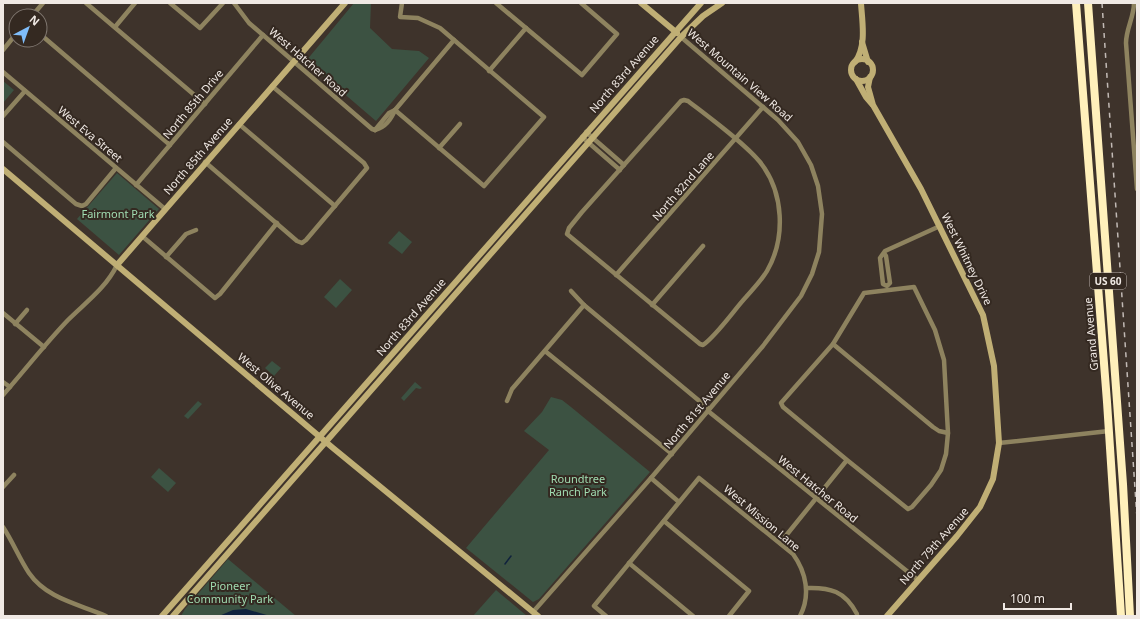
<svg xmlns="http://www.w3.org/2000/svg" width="1140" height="619" font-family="'Noto Sans',sans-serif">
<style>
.green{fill:#3c5242}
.water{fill:#10223d}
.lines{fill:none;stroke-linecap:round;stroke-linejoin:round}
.stream{stroke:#10223d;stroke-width:1.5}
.street{stroke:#8e835f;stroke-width:4.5}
.secondary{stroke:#c0af75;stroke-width:6}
.highway{stroke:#fff0bb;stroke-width:8}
.rail{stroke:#c2bab5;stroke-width:1.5;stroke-dasharray:5 5;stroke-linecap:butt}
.labels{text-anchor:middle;stroke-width:4;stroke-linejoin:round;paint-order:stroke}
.shield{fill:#342921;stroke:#b8afaa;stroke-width:1}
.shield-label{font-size:10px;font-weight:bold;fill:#f0e9e4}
.street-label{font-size:11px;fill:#f0e9e4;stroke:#342921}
.park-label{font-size:11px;fill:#a1ddb2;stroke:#342921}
</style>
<rect width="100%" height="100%" fill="#3e332b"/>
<g class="green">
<path d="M354,3H371L370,28L392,49L419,51L429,58L376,121L306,61Z"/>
<path d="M3,81L14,90L3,103Z"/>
<path d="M117,173L159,209L119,255L77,219Z"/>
<path d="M399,231L412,242L402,254L388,243Z"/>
<path d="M340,279L352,290L336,308L324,297Z"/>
<path d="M272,361L281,368L274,376L265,368Z"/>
<path d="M415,382L422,388L420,389L416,388L404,401L401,398Z"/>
<path d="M551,397L562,400L571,407L650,472L539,599L533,602L466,548L549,450L524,431L542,412Z"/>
<path d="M198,401L202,404L188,419L184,416Z"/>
<path d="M159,468L176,483L168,492L151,477Z"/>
<path d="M228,559L296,616H181L185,609Z"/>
<path d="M496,590L527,616H473Z"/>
</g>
<path class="water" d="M246,609L270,616H219L233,610Z"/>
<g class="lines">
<path class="stream" d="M505,564L511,556"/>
<g class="street">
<path d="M86,3L205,104"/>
<path d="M170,3L200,28L223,3"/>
<path d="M234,3L249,23L263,35L372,129L375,130"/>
<path d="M496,3L582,75L617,34L581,3"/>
<path d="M1134,3C1134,17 1126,29 1126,43L1137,189"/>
<path d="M32,16L43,3"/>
<path d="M115,27L135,3"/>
<path d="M40,34L170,145"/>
<path d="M3,50L16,34"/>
<path d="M489,71L526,28"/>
<path d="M3,72L165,209"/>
<path d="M684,100L688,101C710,118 743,142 760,162C784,192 786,238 767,271C761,281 753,289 746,297C734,310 717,335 703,345L700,344L567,234L569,228L582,212L681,101Z"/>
<path d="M395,110L484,186L544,117L440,28L418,18L400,17L402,3"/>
<path d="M3,116L25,91"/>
<path d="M239,124L335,206"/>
<path d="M375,130C386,127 391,119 395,110L454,40"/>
<path d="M375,130L389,113L395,110"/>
<path d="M586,132L624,165"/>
<path d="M582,137L620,170"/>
<path d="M3,142L76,204L82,206L86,204L116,168"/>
<path d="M439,148L460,124"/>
<path d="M205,162L297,241L302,243L306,240L367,168L364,163L272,86"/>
<path d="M136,185L263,35"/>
<path d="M142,236L215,298L220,294L277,223"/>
<path d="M884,253L886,256L890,283L887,286L883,284L880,258L885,251L940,226"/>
<path d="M166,257L186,234L196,230"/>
<path d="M616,275L763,107"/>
<path d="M571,291L584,305L709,409"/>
<path d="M652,305L703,246"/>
<path d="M3,313L44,347"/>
<path d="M15,324L27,310"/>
<path d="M833,344L933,427L939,431L948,433"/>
<path d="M545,351L672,454"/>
<path d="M3,382L10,387"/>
<path d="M3,395C25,370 45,344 68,320C85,303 106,288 117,265"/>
<path d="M507,401L512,389L584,305"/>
<path d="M708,411L918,580"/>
<path d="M999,443L1109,431"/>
<path d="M651,478L679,502"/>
<path d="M3,487L14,475"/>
<path d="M664,521L749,591L729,616"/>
<path d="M3,527C13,542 19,558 29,573C47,599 79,604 106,616"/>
<path d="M780,543L847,460L783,407L781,403L833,344L864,293L914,287L935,330L944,360L948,433L946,454L941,470L931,485L912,507L908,509L847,460"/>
<path d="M629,563L693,616"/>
<path d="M806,588C830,587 845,591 857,614"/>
<path d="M533,612L651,478L763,346L801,296L812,274L819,252L822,214L818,186L811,165L798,142L778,120L681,37"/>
<path d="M606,616L594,606L699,478L793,554C806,572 811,595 800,616"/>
</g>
<g class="secondary">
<path d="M641,3L677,33"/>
<path d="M862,42L868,62"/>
<circle cx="862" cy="70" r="11"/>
<path d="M855,62C867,46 862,21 861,3"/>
<path d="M870,77L868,87L873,105L921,189L983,315L994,366L999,443L993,479L980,507L957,536L887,616"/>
<path d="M856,79L866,97L872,104"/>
<path d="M3,169L333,448L538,616"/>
<path d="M117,265L345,3"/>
<path d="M162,616L701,3"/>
<path d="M173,616L681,37L703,16L722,3"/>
</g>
<g class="highway">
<path d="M1076,3L1107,402L1121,616"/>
<path d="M1088,3L1123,484L1130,616"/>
</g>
<path class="rail" d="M1102,3L1137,518"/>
</g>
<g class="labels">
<rect class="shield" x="1090" y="273" width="36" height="16" rx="3"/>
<g class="shield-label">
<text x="1108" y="285">US 60</text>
</g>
<g class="street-label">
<text transform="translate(308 62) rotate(41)" y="4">West Hatcher Road</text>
<text transform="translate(624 74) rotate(-49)" y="4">North 83rd Avenue</text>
<text transform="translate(740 75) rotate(41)" y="4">West Mountain View Road</text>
<text transform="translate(193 104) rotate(-50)" y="4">North 85th Drive</text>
<text transform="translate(90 134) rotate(40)" y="4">West Eva Street</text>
<text transform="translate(198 156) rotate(-49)" y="4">North 85th Avenue</text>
<text transform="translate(683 186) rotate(-49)" y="4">North 82nd Lane</text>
<text transform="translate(967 259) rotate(64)" y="4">West Whitney Drive</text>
<text transform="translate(411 317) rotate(-49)" y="4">North 83rd Avenue</text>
<text transform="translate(1091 334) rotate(-95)" y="4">Grand Avenue</text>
<text transform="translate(276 386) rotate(40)" y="4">West Olive Avenue</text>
<text transform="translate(697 410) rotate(-50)" y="4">North 81st Avenue</text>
<text transform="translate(818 489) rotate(39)" y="4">West Hatcher Road</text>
<text transform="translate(762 518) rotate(40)" y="4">West Mission Lane</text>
<text transform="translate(934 546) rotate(-49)" y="4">North 79th Avenue</text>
</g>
<g class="park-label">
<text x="118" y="218">Fairmont Park</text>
<text x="578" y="483">Roundtree<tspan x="578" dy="13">Ranch Park</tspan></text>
<text x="230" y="590">Pioneer<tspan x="230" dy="13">Community Park</tspan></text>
</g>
</g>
<rect width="1140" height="619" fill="none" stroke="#f0e9e4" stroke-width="8"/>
<g transform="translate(28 28) rotate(41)"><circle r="19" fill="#342921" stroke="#7f766f"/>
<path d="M0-3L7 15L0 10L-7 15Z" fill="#7fbdfa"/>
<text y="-6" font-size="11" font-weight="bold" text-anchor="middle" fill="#f0e9e4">N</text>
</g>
<path d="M1004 603v6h67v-6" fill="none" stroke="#f0e9e4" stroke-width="2"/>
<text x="1010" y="603" font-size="12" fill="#f0e9e4" stroke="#342921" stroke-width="3" paint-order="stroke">100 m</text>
</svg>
